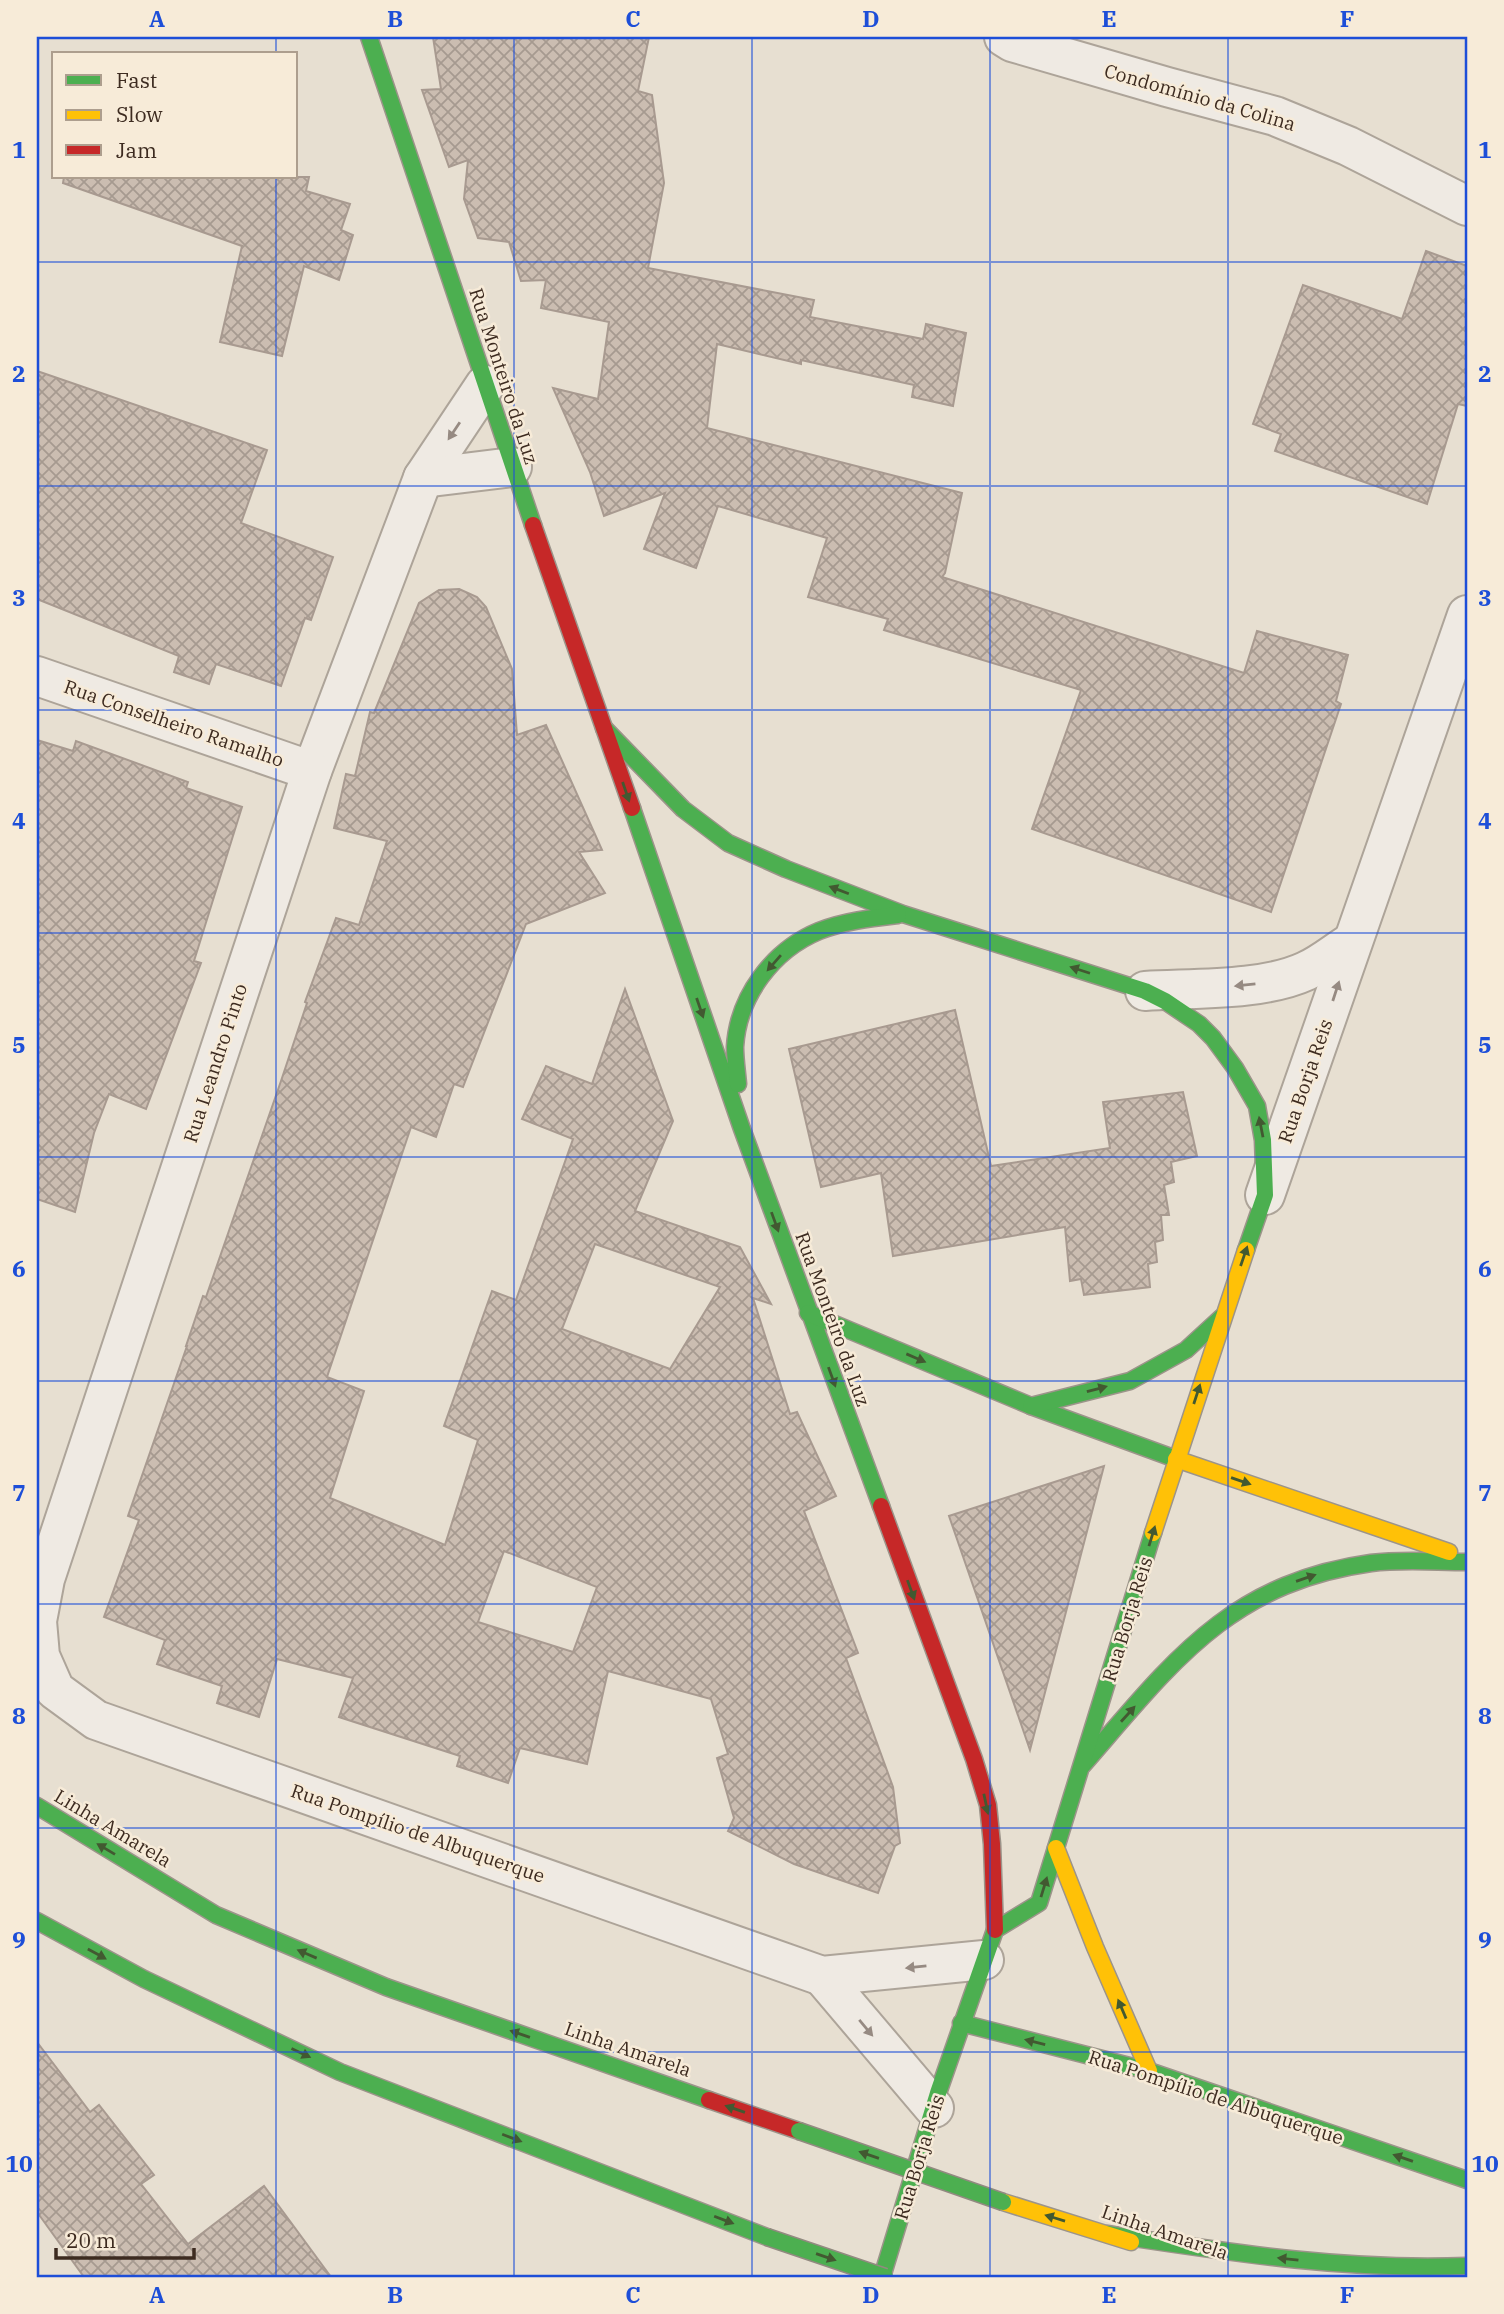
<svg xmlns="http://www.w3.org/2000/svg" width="1504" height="2314" font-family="'IBM Plex Serif',serif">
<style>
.building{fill:url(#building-cross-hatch);stroke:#a89a90;stroke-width:2;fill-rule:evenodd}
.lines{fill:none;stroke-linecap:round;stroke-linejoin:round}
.street-casing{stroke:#ada499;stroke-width:42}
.fast-casing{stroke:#9c948a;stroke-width:19}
.slow-casing{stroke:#9c948a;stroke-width:19}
.jam-casing{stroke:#9c948a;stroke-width:19}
.street{stroke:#efeae3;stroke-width:38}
.fast{stroke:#4caf50;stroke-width:16}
.slow{stroke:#ffc107;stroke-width:16}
.jam{stroke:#c62828;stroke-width:16}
.fast-bridge-casing{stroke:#928a80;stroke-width:19;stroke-linecap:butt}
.fast-bridge{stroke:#4caf50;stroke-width:16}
.oneway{fill:#968a82}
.oneway2{fill:#425931}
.grid{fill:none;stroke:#1d4ed8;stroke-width:2;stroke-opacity:0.55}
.labels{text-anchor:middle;stroke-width:5;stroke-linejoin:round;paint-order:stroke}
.street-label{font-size:19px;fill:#3d2b20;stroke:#f7ebd8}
.neatline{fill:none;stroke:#1d4ed8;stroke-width:2.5}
.grid-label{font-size:23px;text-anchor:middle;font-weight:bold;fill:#1d4ed8}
</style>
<defs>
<pattern id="building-cross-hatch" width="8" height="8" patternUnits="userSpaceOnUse" patternTransform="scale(1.75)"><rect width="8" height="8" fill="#cbbdb1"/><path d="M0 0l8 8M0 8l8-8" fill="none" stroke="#a69a90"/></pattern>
</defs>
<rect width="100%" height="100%" fill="#e7dfd1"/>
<g class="building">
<path d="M433,37H649L638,91L652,95L664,183L648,268L814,300L810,317L923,339L926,324L966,333L953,406L912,397L914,385L801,360V364L717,344L707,428L962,493L945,573L942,577L1244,673L1257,631L1348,655L1336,701L1341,704L1271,912L1032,829L1081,690L884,630L888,619L808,597L827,538L718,506L696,568L644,549L665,493L604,516L590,472L553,388L598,399L609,322L541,308L546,280L521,281L509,242L478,238L464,199L468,160L449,167L422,90L441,89Z"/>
<path d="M64,177H309L306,191L350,204L341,230L353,235L339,280L304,266L282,356L220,342L242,246L63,183Z"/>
<path d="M1426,251L1467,266V406L1458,404L1427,504L1275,451L1281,434L1253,424L1303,285L1402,319Z"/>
<path d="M37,371L267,450L241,523L333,557L311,620L305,618L281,686L216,664L209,684L174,672L179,656L37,599Z"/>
<path d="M459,589L477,597L486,607L512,669L517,735L546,725L602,850L579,852L605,893L526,924L463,1087L454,1084L436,1137L411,1127L327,1377L364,1391L330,1498L445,1545L478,1440L444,1426L492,1291L516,1300L573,1139L522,1119L546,1066L592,1084L625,989L673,1121L635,1211L740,1247L771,1304L753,1298L790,1414L797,1412L836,1496L804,1511L858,1653L846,1658L893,1787L900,1843L895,1846L878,1893L794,1864L728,1831L734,1818L717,1758L728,1754L711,1699L608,1671L587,1764L520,1748L508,1783L457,1766L460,1756L339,1717L353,1678L277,1659L259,1717L217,1703L222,1686L157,1664L165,1640L104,1617L139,1520L128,1516L187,1346H186L203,1296L206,1297L281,1081L307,1003L305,1002L336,918L359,925L387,841L334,828L346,774L355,776L370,712L374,713L419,603L439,590ZM595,1244L720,1287L670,1369L562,1329ZM504,1551L597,1587L573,1652L478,1622Z"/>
<path d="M37,740L73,751L76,741L188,782L186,788L242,807L194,961L201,963L146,1109L109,1094L94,1133L75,1212L37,1199Z"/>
<path d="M955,1010L991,1166L1110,1148L1103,1102L1183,1092L1197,1156L1171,1162L1174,1182L1164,1185L1169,1215H1161L1163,1240L1155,1242L1157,1262L1148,1264L1150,1287L1084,1295L1081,1279L1070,1281L1065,1227L893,1256L881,1173L821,1187L789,1049Z"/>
<path d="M1104,1466L1030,1750L949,1516Z"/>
<path d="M37,2042L90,2112L99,2105L154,2175L141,2184L188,2244L264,2186L331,2277H84L37,2212Z"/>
</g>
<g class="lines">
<defs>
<g id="street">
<path d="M1004,37L1012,42L1167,87L1275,116L1348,146L1467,206"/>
<path d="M485,385L423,478L312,771L45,1579L37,1621L40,1656L55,1690L96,1720L822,1976L984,1960"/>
<path d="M423,478L512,467"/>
<path d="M37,676L312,771"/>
<path d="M1145,991C1193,988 1263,991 1306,971C1322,964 1337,951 1352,942"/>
<path d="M1265,1195L1467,615"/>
<path d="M822,1976L934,2108"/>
</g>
<g id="fast">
<path d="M369,37L533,525"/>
<path d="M604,728L683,809L728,843L786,869L903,914L1145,991L1165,1001L1199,1024L1213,1038L1235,1068L1257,1106L1263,1140L1265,1195L1246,1250"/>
<path d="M632,808L742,1129L881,1506"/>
<path d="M738,1084C737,1072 735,1059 735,1047C738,996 773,950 819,931C844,921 872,918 898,915"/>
<path d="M808,1313L1031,1406L1176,1459"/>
<path d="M1031,1406L1130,1381L1186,1350L1222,1317"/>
<path d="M1083,1765C1171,1664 1228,1583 1371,1563C1403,1559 1435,1562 1467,1562"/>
<path d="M37,1806L216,1915L386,1987L709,2100"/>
<path d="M37,1921L144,1979L340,2072L767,2237"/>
<path d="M961,2023L1149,2071L1467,2180"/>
<path d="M1107,2234C1227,2252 1345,2271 1467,2266"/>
<path d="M882,2277L938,2093L995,1930L1039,1903L1153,1533"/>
</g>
<g id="slow">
<path d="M1176,1459L1449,1552"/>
<path d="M1153,1533L1246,1250"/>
<path d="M1056,1848L1095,1947L1149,2071"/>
<path d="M1003,2202L1131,2242"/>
</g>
<g id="jam">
<path d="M533,525L632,808"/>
<path d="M881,1506L974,1759L988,1805L992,1844L995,1930"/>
<path d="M709,2100L799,2131"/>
</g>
</defs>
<use href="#street" class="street-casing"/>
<use href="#fast" class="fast-casing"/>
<use href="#slow" class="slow-casing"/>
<use href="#jam" class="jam-casing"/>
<use href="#street" class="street"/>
<use href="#fast" class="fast"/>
<use href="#slow" class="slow"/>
<use href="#jam" class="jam"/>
<defs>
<g id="fast-bridge">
<path d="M799,2131L1003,2202"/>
<path d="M767,2237L885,2277"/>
</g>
</defs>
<use href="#fast-bridge" class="fast-bridge-casing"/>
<use href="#fast-bridge" class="fast-bridge"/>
</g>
<defs><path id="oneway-solid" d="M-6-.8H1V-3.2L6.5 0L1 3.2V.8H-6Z" transform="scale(1.75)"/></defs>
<g class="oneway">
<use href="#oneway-solid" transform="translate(454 431) rotate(124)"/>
<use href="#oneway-solid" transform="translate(1245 985) rotate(174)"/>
<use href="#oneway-solid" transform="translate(1336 991) rotate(-72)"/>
<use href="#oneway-solid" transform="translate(916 1967) rotate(174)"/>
<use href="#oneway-solid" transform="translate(866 2028) rotate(50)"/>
</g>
<g class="oneway2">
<use href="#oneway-solid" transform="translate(626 792) rotate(71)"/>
<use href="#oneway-solid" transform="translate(839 890) rotate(-159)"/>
<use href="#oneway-solid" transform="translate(774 963) rotate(131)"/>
<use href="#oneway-solid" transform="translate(1080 970) rotate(-162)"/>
<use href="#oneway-solid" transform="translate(700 1008) rotate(71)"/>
<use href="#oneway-solid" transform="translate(1261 1127) rotate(-101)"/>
<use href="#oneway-solid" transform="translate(775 1222) rotate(70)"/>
<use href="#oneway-solid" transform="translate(1244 1256) rotate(-71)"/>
<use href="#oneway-solid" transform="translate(916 1358) rotate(23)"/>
<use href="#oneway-solid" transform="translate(832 1377) rotate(70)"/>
<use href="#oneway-solid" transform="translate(1097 1389) rotate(-15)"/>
<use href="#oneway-solid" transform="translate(1197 1394) rotate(-72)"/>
<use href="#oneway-solid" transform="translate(1241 1481) rotate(19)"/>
<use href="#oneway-solid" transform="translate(1152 1536) rotate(-73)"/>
<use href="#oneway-solid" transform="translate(1306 1578) rotate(-19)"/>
<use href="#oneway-solid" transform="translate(911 1590) rotate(70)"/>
<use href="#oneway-solid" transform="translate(1128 1714) rotate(-48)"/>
<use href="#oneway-solid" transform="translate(986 1804) rotate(78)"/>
<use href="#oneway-solid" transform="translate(106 1849) rotate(-149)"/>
<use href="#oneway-solid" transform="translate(1044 1887) rotate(-73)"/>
<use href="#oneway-solid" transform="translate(97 1954) rotate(29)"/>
<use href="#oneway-solid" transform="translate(307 1954) rotate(-157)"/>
<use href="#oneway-solid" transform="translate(1122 2009) rotate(-113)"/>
<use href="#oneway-solid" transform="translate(520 2034) rotate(-161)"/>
<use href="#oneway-solid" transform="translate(1035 2042) rotate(-166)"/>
<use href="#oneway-solid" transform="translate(301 2053) rotate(25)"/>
<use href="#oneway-solid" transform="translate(735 2109) rotate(-161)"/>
<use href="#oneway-solid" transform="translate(512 2138) rotate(21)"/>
<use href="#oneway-solid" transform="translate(869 2155) rotate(-161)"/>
<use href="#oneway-solid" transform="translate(1403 2158) rotate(-161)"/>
<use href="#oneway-solid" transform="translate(1055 2218) rotate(-163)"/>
<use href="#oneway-solid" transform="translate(724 2220) rotate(21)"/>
<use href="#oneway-solid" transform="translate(826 2257) rotate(19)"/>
<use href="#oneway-solid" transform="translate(1288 2259) rotate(-174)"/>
</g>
<path class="grid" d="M276,37V54M514,37V2277M752,37V2277M990,37V2277M1228,37V2277M276,177V2277M37,262H1467M37,486H1467M37,710H1467M37,933H1467M37,1157H1467M37,1381H1467M37,1604H1467M37,1828H1467M37,2052H1467"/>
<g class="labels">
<g class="street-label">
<text transform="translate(1200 97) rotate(16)" y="7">Condomínio da Colina</text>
<text transform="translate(504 376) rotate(72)" y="7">Rua Monteiro da Luz</text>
<text transform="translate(174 723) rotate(19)" y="7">Rua Conselheiro Ramalho</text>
<text transform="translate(215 1063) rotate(-72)" y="7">Rua Leandro Pinto</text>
<text transform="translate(1305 1081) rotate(-71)" y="7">Rua Borja Reis</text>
<text transform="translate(833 1319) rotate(70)" y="7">Rua Monteiro da Luz</text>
<text transform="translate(1127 1619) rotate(-73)" y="7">Rua Borja Reis</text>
<text transform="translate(113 1828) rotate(31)" y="7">Linha Amarela</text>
<text transform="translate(418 1833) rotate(19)" y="7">Rua Pompílio de Albuquerque</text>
<text transform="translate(628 2049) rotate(19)" y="7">Linha Amarela</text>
<text transform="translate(1216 2097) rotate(18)" y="7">Rua Pompílio de Albuquerque</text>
<text transform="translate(919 2157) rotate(-73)" y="7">Rua Borja Reis</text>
<text transform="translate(1165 2232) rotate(19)" y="7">Linha Amarela</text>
</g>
</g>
<rect width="1504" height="2314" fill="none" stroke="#f7ebd8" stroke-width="77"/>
<rect x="52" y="52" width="245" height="126" fill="#f7ebd8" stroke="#ad9e8e" stroke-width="2"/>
<rect x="66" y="75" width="35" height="10" fill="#4caf50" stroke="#ad9e8e" stroke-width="2"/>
<text x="116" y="88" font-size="21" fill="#3d2b20">Fast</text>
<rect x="66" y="110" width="35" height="10" fill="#ffc107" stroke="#ad9e8e" stroke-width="2"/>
<text x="116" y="122" font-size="21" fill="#3d2b20">Slow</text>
<rect x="66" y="145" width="35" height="10" fill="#c62828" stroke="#ad9e8e" stroke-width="2"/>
<text x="116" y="158" font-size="21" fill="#3d2b20">Jam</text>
<path d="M56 2248v10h138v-10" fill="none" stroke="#3d2b20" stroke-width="3.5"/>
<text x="66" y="2248" font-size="21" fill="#3d2b20" stroke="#f7ebd8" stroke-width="5" paint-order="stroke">20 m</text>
<rect x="38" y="38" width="1428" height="2238" class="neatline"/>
<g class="grid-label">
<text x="157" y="27">A</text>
<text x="395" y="27">B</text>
<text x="633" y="27">C</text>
<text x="871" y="27">D</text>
<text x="1109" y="27">E</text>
<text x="1347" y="27">F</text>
<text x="19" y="158">1</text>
<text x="1485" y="158">1</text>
<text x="19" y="382">2</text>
<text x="1485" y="382">2</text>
<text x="19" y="606">3</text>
<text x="1485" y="606">3</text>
<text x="19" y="829">4</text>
<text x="1485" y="829">4</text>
<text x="19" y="1053">5</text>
<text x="1485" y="1053">5</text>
<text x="19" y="1277">6</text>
<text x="1485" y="1277">6</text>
<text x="19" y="1501">7</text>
<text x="1485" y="1501">7</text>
<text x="19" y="1724">8</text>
<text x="1485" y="1724">8</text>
<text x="19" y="1948">9</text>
<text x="1485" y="1948">9</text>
<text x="19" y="2172">10</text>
<text x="1485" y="2172">10</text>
<text x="157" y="2303">A</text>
<text x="395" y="2303">B</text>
<text x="633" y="2303">C</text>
<text x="871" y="2303">D</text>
<text x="1109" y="2303">E</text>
<text x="1347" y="2303">F</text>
</g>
</svg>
